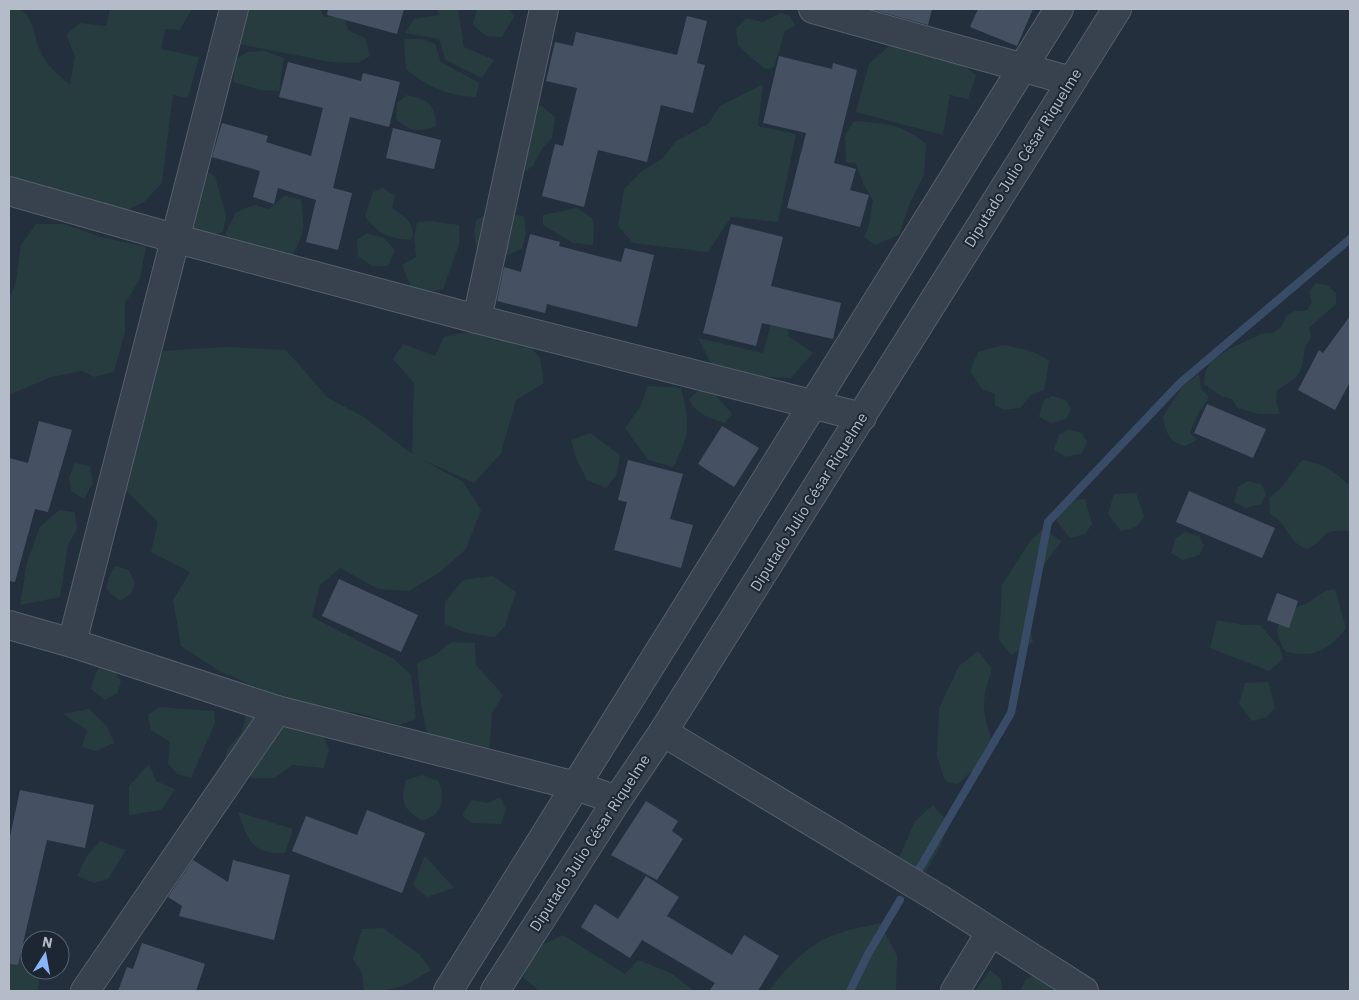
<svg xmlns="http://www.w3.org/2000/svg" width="1359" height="1000" font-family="'IBM Plex Sans',sans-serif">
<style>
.green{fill:#263c3f}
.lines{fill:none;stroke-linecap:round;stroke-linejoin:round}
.stream{stroke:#394c67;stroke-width:8}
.building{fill:#455162}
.minor-casing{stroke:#565f6c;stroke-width:30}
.tertiary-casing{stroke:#565f6c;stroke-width:30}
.minor{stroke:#38414e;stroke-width:28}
.tertiary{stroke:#38414e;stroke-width:28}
.labels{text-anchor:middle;stroke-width:4;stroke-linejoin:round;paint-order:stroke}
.street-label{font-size:15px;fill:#b4bcc9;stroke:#1d2633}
</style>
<rect width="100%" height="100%" fill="#242f3e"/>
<g class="green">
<path d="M9,9H21C35,22 33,32 39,48C44,63 58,75 70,85L75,56L66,35L80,23L106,26L110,9H192L180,30L165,29L161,49L199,57L188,98L173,95L162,183L144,202L124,211L9,186Z"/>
<path d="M232,9H320L324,17L344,16L348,30L365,38L370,56L358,63L331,62L238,44Z"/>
<path d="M436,9H458L464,47L494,60L482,78L446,60L439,39L405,33L414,19L440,15Z"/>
<path d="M477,9H510L514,17L502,37L486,36L473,25Z"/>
<path d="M781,13L790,16L795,26L785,31L774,67L765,69L738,46L736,29L746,18L763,22Z"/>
<path d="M404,39H422L435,44L441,62L479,83L476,97C449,96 426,87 406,69Z"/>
<path d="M890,45C925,48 947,53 976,75L968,99L950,95L943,135L856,112L869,64Z"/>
<path d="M265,51L284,58L279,91L260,90L233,82L235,60L247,52Z"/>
<path d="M763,84L758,126L796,134L778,222L731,217L708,252L633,243L618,226L624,189L642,171L663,158L676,141L708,124L720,106Z"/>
<path d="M407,95C429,100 434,103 436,126C417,132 411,132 396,119L397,103Z"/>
<path d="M522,98L543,107L555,117L552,138L541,150L533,166L516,177Z"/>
<path d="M854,121C884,123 903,124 926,144L924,175L909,205L899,235L875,245L864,237L869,225L873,200L864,185L856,164L846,162L845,135Z"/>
<path d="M196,166L215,176L226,216L223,232L204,237H183Z"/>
<path d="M383,188L395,196L392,208C403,215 418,225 411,240C389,238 378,235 365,216L373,192Z"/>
<path d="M284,196L301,199C305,229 305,237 287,262L234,245L225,234L236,212L255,205L269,209Z"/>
<path d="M577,208L592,218L594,228L593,245L573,243L543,225V215Z"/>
<path d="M503,214L524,216L526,233L522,249L480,267L474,234L476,220L486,215Z"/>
<path d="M431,221L459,225V245L443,289L414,295L402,265L416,257L414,238L417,222Z"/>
<path d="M36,224H64L101,237L146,247L140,279L125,303V331L114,372L95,377L82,371L51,377L9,395V298L15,286L21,245Z"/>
<path d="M367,233L384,238L395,250L388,266H372L358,256L357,240Z"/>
<path d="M1316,283L1327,285L1336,293V304L1309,328L1311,338C1300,350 1307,364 1297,376C1293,381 1283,386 1277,390L1276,402L1280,414H1259L1238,408L1232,399L1221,396L1204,384L1205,373L1210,362L1231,348L1261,334L1273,333L1282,326L1286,316L1295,311H1306L1312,302L1309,291Z"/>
<path d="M778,296L789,298L788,336L813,353L791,378L743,376L711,363L698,338L763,353Z"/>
<path d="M466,332L497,339L525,341L540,358L544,383L516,400L501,453L474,483L423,460L463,482L481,510L466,549L440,572L409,591L378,589L340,568L320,585L312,617L394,659L411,675L416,719L399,725L358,713L304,707L221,672L181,646L173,600L190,572L151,552L158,522L122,487L138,407L163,351L225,347L286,350L328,398L364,417L412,454L414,383L393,359L403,344L435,356L444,337Z"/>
<path d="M1003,345C1019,348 1035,350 1049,361L1044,390L1031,395L1020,408L1004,410L995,405V394L982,389L970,371L978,352Z"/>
<path d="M1199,374L1201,389L1209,397L1198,414L1190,433L1197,440L1185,446C1169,442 1166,433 1163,417L1182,387Z"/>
<path d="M648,386L681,388C690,425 691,433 673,467L648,460L625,428L640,407Z"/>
<path d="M701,388L713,392L732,414L725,423C710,418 695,414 689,399Z"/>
<path d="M1052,396L1066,400L1071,409L1066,419L1051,423L1039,417L1043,401Z"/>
<path d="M1068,429L1082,433L1087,442L1082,453L1066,457L1054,450L1059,435Z"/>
<path d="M590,433L620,455L617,474L606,488L587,480L576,458L571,440Z"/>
<path d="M1302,460C1322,464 1333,469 1347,484L1350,483V531C1318,528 1328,540 1307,549C1288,543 1287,522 1270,514L1269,498L1281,488Z"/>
<path d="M75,463L90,466L93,483L84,499L71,491L69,477Z"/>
<path d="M1248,481L1261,484L1266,494L1261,504L1246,508L1234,502L1238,487Z"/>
<path d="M1136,493L1144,517L1136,527L1121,531L1108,514L1114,494Z"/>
<path d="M1085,499L1092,524L1085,534L1070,538L1057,521L1063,500Z"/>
<path d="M59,510L75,512L77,529L68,545L60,597L20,605L27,562L40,527Z"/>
<path d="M1043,529L1062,541C1034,576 1020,596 1033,642L1011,655L999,640L1002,585L1030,541Z"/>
<path d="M1185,532L1199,536L1204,545L1199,555L1183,560L1171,553L1176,538Z"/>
<path d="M115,566L129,570L135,583L132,593L120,601L106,589L110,574Z"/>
<path d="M493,576L516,592L505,626L495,637L466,633L445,624V602L463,580Z"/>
<path d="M1335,589L1346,628C1329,651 1313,658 1286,652C1274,635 1274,622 1292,609C1297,606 1303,606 1307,603C1318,597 1322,590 1335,589Z"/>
<path d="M1217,620L1243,625H1260L1280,648L1283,659L1269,671L1210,648Z"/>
<path d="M451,642L475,643L476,665L503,695L492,713L489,755L429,740L421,704L417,663L435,655Z"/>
<path d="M978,651L992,669C982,699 981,707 991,738L975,768L958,784L945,781L937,756L939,708L959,666Z"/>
<path d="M100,666L114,670L121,682L117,693L105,700L91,689L95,674Z"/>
<path d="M1268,682L1275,707L1267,717L1252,721L1239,704L1245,683Z"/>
<path d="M160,707L214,711L215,723L191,778L177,774L168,763L170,742L151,730L148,715Z"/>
<path d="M89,709L107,726L114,743L96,751L82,747L87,730L63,714Z"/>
<path d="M247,712L322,732L329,749L324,768L292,765L275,778H253L221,771L228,748L242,732Z"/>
<path d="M149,764L156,781L175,789L161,810L129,815V786Z"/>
<path d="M422,775L438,781C447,798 441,818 421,820C403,808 400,803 406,780Z"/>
<path d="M500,797L506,809L501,824L471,823L462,815L472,800L488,803Z"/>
<path d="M933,805L949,823L940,847L918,884L898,860L915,821Z"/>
<path d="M238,812L293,829L285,853C251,854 249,841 238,812Z"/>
<path d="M100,841L126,850L108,879L94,883L77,876L87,856Z"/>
<path d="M425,856L454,888L427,897L413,885Z"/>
<path d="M880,923L897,956L896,991H769C786,968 807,945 834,935C848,929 865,927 880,923Z"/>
<path d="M383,928L419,954L431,970C404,987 396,991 364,991L362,973L353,959L362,929Z"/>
<path d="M563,935L625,974L638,960L671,973L694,991H539L523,977L531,950Z"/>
<path d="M9,952L30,961V970H40L38,991H9Z"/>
<path d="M990,970L1001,979L1002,991H975Z"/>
<path d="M1038,972L1052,984L1051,991H1020L1026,980Z"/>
</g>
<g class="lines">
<g class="stream">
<path d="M918,871L1011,713L1048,522L1180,383L1350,239"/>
<path d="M850,991L868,954L900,900"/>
</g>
</g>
<g class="building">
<path d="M328,9H404L397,34L327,15Z"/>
<path d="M870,9H932L928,25Z"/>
<path d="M978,9H1033L1017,46L970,27Z"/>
<path d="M687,16L707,21L697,63L705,65L693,113L661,105L647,162L598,150L584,207L542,196L555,144L563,146L577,88L546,81L555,42L573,46L576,32L677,55Z"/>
<path d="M779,56L832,69L833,63L857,70L834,163L856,169L850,190L869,195L860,227L787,208L806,133L763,123Z"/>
<path d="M288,62L361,81L363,73L400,82L389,127L350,117L333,188L352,193L338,250L306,242L316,200L278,188L274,204L253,197L260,171L212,157L222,123L268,136L266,142L311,156L323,108L279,97Z"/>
<path d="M393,128L441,140L434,169L386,158Z"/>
<path d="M731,224L783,237L771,286L841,303L833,339L762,323L756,346L703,333Z"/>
<path d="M530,234L560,242L559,246L621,262L625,248L654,255L637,327L547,304L545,313L497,301L504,267L521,272Z"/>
<path d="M1350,316V382L1335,410L1298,390L1319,350L1323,353Z"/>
<path d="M1207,404L1266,429L1253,458L1194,433Z"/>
<path d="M39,421L72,430L48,512L35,509L15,582L9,581V458L28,463Z"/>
<path d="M722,426L759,448L734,487L698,464Z"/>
<path d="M628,460L683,474L670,519L693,525L681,568L614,550L627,502L618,500Z"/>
<path d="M1189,491L1275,528L1262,558L1176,522Z"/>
<path d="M339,579L418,615L401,652L322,616Z"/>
<path d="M1277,593L1298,601L1289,628L1267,620Z"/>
<path d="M20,790L94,805L85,848L47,840L18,965L9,964V841Z"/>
<path d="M646,801L678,821L672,831L683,839L657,880L611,855Z"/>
<path d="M367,810L425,833L402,893L292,851L306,816L357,835Z"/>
<path d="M193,860L228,882L233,860L290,875L274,940L179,916L182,906L168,897Z"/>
<path d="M646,876L679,897L667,916L732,955L744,935L779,956L758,991H709L715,983L642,940L630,958L581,927L595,904L618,919Z"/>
<path d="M142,943L205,964L196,991H118L127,967L133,969Z"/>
</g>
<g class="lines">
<defs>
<g id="minor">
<path d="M813,9L1071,81"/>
<path d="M9,191L177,239L477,319L862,417"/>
<path d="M477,319L544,9"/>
<path d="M9,625L72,643L277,710L576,786L617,800"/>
<path d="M72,643L234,9"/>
<path d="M663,732L938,898L1084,991"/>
<path d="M85,991L277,710"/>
<path d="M955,991L990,933"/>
</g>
<g id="tertiary">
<path d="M448,991L1059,9"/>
<path d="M495,991L617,800L663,732L1117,9"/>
</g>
</defs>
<use href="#minor" class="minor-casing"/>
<use href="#tertiary" class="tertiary-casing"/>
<use href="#minor" class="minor"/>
<use href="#tertiary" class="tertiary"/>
</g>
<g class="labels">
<g class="street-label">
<text transform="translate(1023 158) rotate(-58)" y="5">Diputado Julio César Riquelme</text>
<text transform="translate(809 502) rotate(-58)" y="5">Diputado Julio César Riquelme</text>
<text transform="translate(590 843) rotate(-57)" y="5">Diputado Julio César Riquelme</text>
</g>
</g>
<rect width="1359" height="1000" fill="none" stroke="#b4bcc9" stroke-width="20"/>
<g transform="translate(45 955) rotate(11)"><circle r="24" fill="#1d2633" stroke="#59626f"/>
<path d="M0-4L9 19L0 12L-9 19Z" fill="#8ab4f8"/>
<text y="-8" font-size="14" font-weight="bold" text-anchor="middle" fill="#b4bcc9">N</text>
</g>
</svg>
